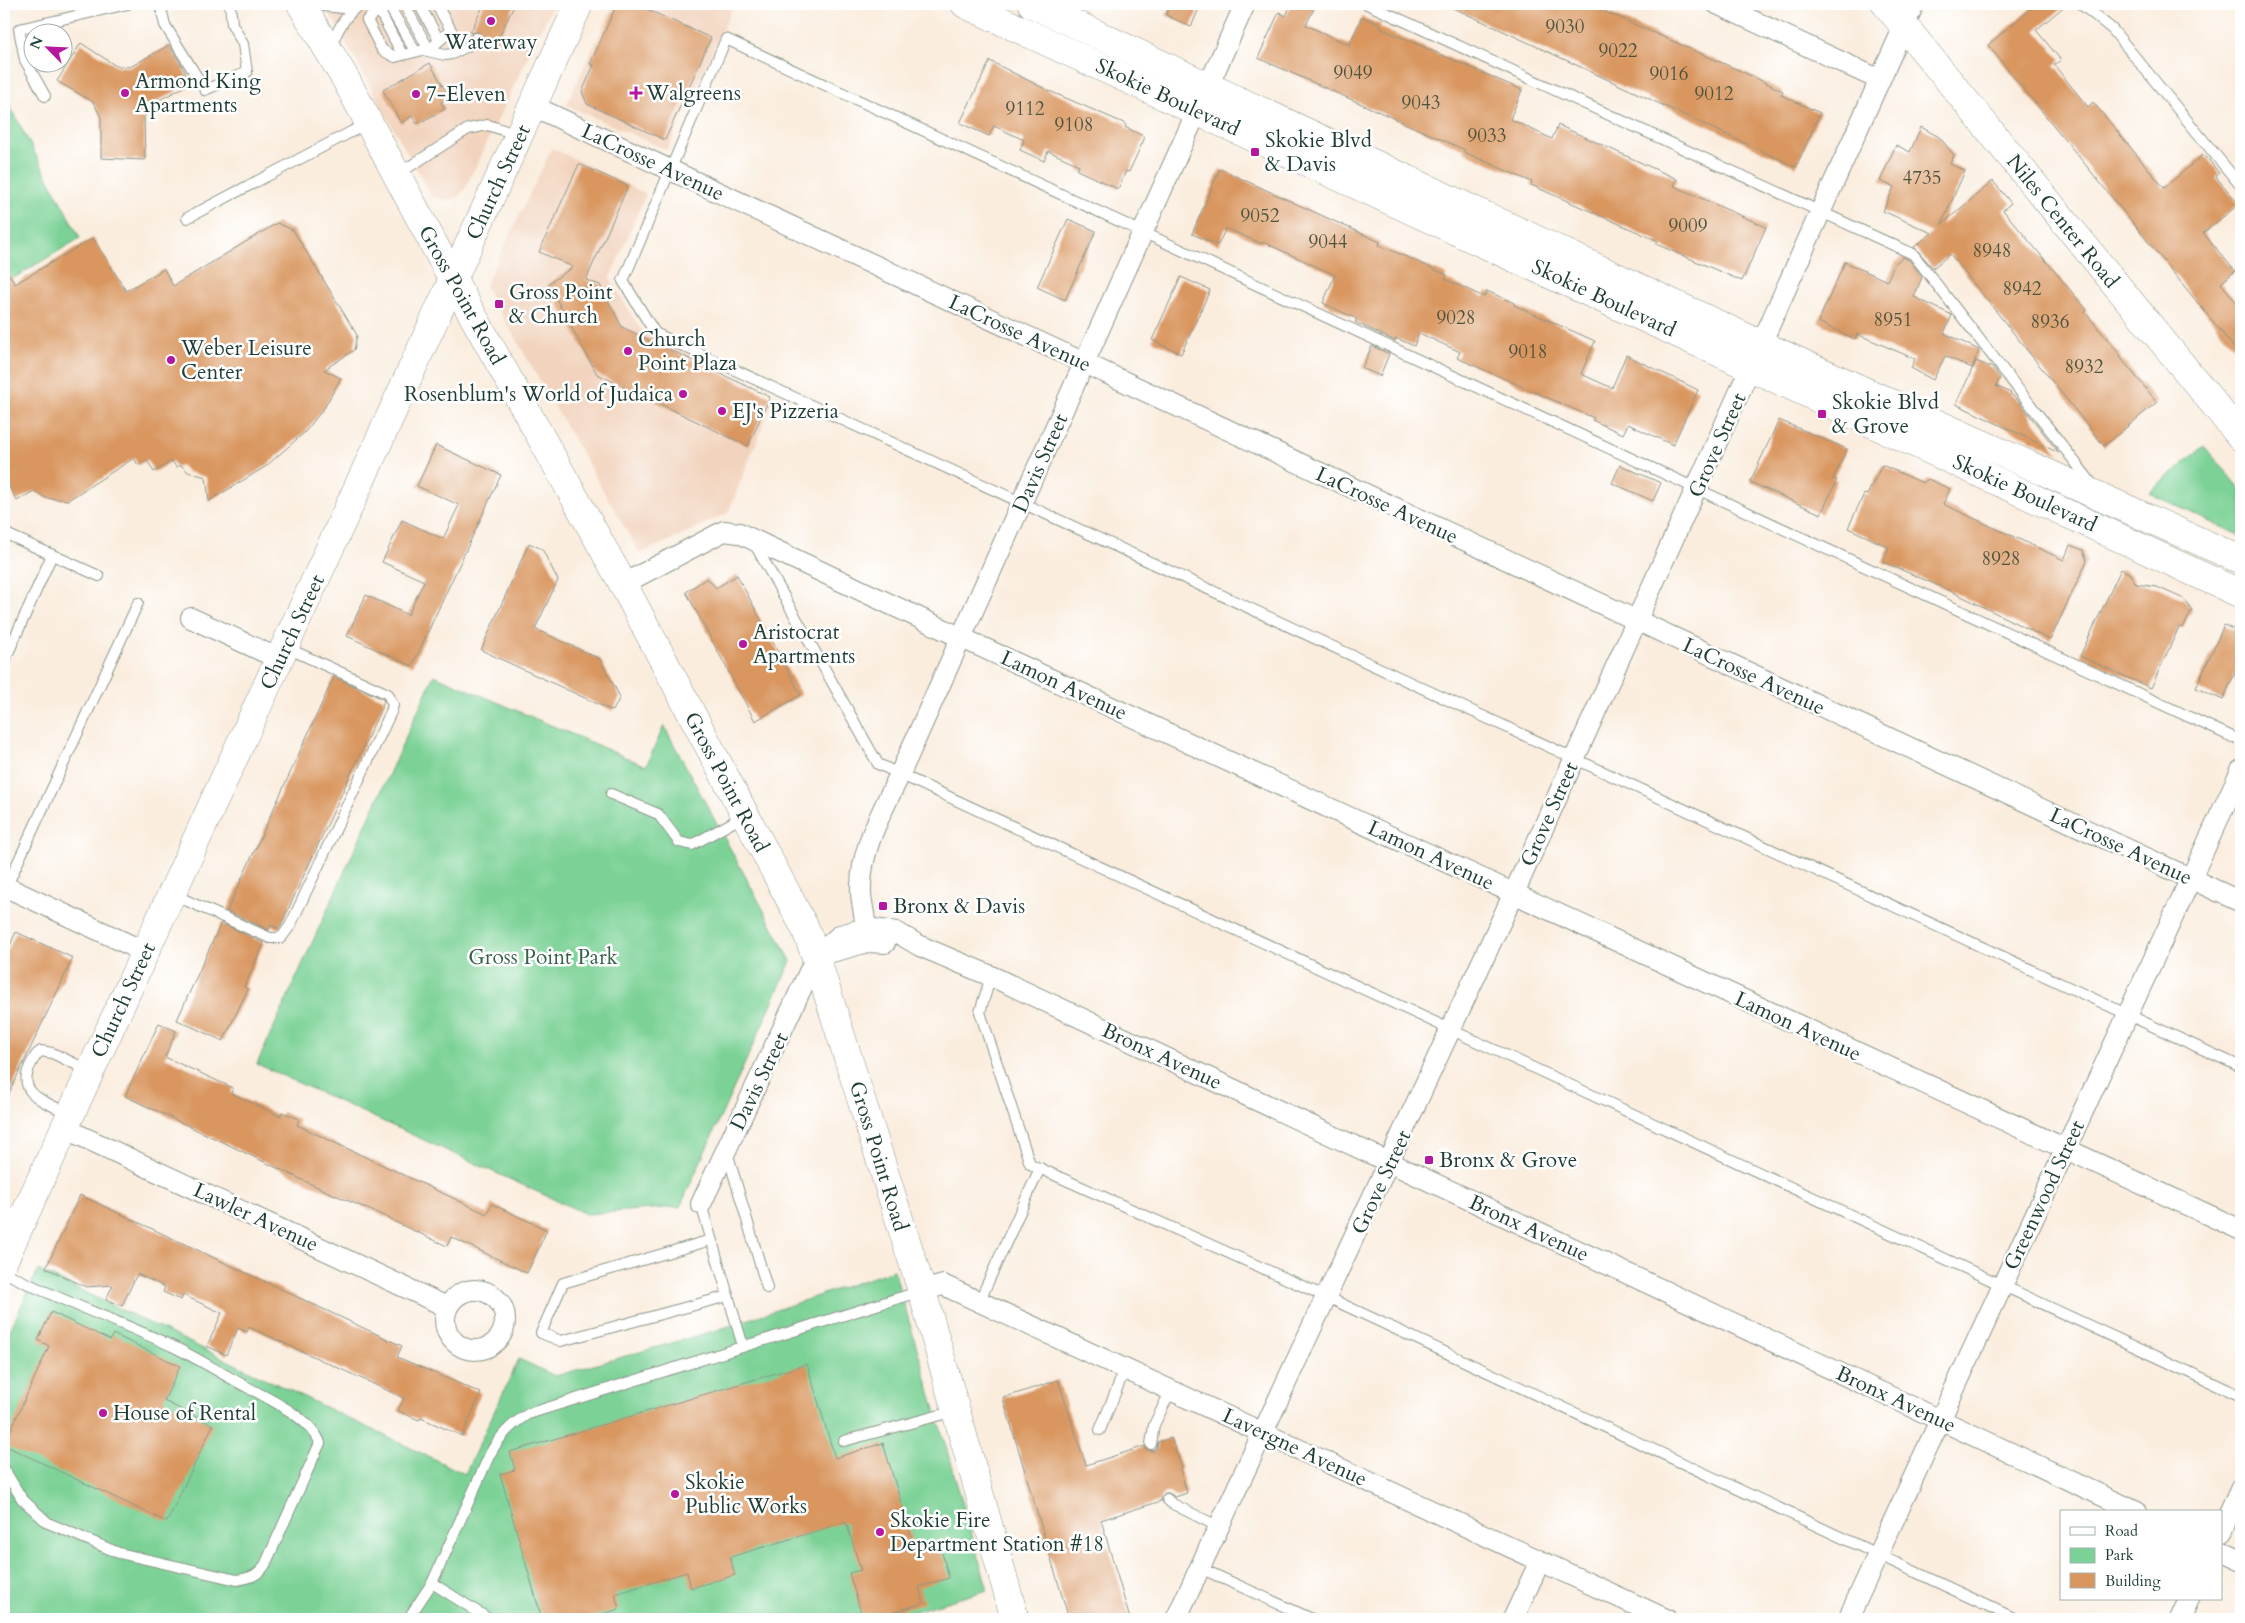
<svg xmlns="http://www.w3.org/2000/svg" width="2245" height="1623" font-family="Cardo,serif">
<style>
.built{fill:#f2d4be}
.green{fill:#7bd296;stroke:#4d8865}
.building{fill:#d9965e}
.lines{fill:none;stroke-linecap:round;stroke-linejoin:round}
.lane-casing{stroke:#8c9589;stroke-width:12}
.street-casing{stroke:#8c9589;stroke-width:22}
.secondary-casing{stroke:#8c9589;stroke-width:29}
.primary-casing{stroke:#8c9589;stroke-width:29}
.lane{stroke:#fff;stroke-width:10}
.street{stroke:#fff;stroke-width:20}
.secondary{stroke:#fff;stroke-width:28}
.primary{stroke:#fff;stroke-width:28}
.poi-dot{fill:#b5179e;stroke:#fff;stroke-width:2}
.labels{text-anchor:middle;stroke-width:5;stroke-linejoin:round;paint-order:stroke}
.number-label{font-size:19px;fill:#4e533e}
.poi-label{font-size:21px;fill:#1f3d34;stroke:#fff;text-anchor:start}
.street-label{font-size:21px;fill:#1f3d34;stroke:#fff}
.park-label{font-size:21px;fill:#36624c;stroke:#fff}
</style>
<rect width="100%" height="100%" fill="#fff"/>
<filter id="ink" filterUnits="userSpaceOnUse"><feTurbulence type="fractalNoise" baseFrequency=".02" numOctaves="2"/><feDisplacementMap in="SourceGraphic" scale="10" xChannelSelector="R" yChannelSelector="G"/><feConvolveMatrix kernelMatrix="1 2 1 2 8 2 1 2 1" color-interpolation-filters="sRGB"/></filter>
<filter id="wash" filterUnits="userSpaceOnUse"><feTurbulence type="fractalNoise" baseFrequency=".0096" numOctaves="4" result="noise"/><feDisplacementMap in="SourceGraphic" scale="20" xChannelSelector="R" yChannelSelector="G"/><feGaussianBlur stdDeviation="1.12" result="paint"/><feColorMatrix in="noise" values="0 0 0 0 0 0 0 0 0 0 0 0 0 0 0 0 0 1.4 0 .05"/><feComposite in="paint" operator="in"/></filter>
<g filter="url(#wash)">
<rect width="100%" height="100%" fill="#faedde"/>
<g class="built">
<path d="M324,4H553L464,191L456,198L445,200L432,197Z"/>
<path d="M614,4H734L667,150L566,105Z"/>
<path d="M552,148L646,194L610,278L640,329L774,398L728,513L640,554L485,286Z"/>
</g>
<g class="green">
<path d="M4,95L80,238L4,284Z"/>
<path d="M2204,446L2241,489V536L2149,493Z"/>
<path d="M434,675L646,766L664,726L791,961L680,1207L586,1214L257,1064Z"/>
<path d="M38,1270L465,1474L519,1359L555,1376L714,1331L894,1270L988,1590L887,1619H4V1343Z"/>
</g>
<g id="blocks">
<g class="building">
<path d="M484,4H515L495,45L483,39L479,32L470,33Z"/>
<path d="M617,4H635L711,38L665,140L587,104L582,92L594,65L590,64Z"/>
<path d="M1171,4H1201L1191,27L1166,15Z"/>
<path d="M1291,4H1316L1306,25L1349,45L1362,17L1381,25L1380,28L1522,90L1510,119L1552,139L1558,125L1677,179L1674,186L1766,227L1742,281L1656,244L1658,241L1531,185L1532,182L1464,152L1465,150L1258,58L1279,12L1286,16Z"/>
<path d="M1445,4H1588L1743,72L1783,91L1781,95L1820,113L1796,167Z"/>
<path d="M2036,4H2067L2036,30L2061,60L2054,65L2088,107L2093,102L2164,188L2204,154L2219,173L2216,177L2239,204L2203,233L2235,271L2221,283L2241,308V356L1988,45Z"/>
<path d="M81,43L116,66L130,67L169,45L179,61L191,83L152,104L144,117L145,160L101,158V117L93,102L57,81Z"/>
<path d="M990,61L1047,90L1126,124L1125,127L1145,137L1129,172L1126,171L1118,189L1077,170L1079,165L1048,151L1044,161L1020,150L1024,140L994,126L989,136L960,123Z"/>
<path d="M430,63L449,97L441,102L445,109L417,124L412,116L401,123L383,90Z"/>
<path d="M1921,127L1939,137L1954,155L1950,164L1965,171L1941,225L1993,181L2011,203L2003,210L2087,310L2085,312L2121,356L2120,357L2157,402L2104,446L1950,254L1933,268L1914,247L1932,233L1883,211L1894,187L1880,181L1896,145L1910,152Z"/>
<path d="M579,164L628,186L586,280L600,285L622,327L770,397L748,446L597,374L548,284L573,267L539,252Z"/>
<path d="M1220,169L1380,242L1379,245L1447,275L1445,279L1484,297L1487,291L1514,303V305L1595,341L1581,374L1612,388L1626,355L1698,390L1673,445L1628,424L1623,434L1592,420L1594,418L1457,358L1460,352L1419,333L1414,346L1396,338L1395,341L1355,322L1357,319L1323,303L1335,275L1263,242L1262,244L1226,228L1218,245L1192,234Z"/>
<path d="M1068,219L1096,231L1065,300L1037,287Z"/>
<path d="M277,223L293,230L357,335L354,350L324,370L341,378L324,408L305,432L265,467L209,501L206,477L188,472L181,465L176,467L172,461L154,472L147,460L138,465L134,458L68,500L46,498L34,491L17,501L9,486L4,488V266L15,284L93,238L126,291L164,269L173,286Z"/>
<path d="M1903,257L1909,260L1922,277L1914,297L1952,315L1944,333L1979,350L1972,368L1945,356L1933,380L1911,368L1915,359L1857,334L1855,339L1818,322L1845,262L1887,281L1895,263Z"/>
<path d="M1181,277L1210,290L1181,354L1152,340Z"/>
<path d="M1372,346L1389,354L1380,376L1362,368Z"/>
<path d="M1976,361L1993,368L2000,378L1996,386L2011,393L2010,394L2016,398L2059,453L1956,404Z"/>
<path d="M1779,420L1847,449L1833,479L1837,480L1821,514L1750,482Z"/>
<path d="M436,445L501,475L412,666L347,636L366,595L408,615L424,581L382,562L402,520L443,539L459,505L417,486Z"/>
<path d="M1620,465L1661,483L1653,501L1612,483Z"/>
<path d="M1882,465L1923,483L1928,479L1950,489L1943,504L2064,560L2070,545L2083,550L2087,561L2050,640L1951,591L1883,562L1889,547L1848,528L1864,494L1867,495Z"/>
<path d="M529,543L542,549L558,580L535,629L600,659L620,697L613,711L481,650Z"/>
<path d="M2121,569L2130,574L2136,584L2157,587L2184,599L2192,610L2183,628L2179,627L2151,688L2080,656Z"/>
<path d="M737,575L801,695L755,721L686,592L707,578L716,588Z"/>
<path d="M2224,625L2241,633V676L2235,673L2223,700L2196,688Z"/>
<path d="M334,677L383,699L384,702L279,929L271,925L269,930L227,911Z"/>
<path d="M221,923L264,943L244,987L248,989L223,1041L177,1020Z"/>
<path d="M16,932L73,958L4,1104V959Z"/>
<path d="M159,1023L176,1031L165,1057L233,1088L231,1093L280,1116L282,1112L299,1119L297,1125L487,1214L492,1204L547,1230L527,1273L451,1237L447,1246L393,1221V1220L326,1191L125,1096Z"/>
<path d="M80,1195L402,1346L397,1357L481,1393L462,1436L421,1418L419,1420L398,1411L404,1398L249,1327L247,1332L238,1328L226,1355L207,1346L222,1313L183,1295L181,1300L163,1292L165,1287L137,1274L122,1306L106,1299L113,1285L86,1287L46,1268Z"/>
<path d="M51,1312L110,1340L113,1334L180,1366L164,1401L213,1425L167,1522L4,1445L49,1346L38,1340Z"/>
<path d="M807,1364L835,1458L883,1443L915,1549L939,1542L949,1578L919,1587L924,1603L870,1619H863L849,1573L861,1570L846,1522L730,1557L735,1575L691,1588L687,1572L615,1594L619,1609L586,1619H542L500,1474L515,1470L510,1452Z"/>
<path d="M1058,1380L1086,1465L1145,1446L1147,1450L1153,1451L1157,1448L1158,1442L1171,1438L1182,1468L1180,1469L1187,1493L1175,1497L1169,1493H1165L1161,1497V1501L1101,1520L1130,1619H1069L1003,1398Z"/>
</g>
</g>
</g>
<g filter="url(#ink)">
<use href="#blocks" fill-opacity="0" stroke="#8c9589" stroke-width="1"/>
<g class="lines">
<defs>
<g id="lane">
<path d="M160,4L165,25L205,90L247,72L243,44L232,24L230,4"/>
<path d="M306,4L352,9"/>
<path d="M385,4L367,20L382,50L395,57L423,50L445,55L452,54L466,47L476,38"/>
<path d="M388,4L415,51"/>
<path d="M404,4L429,50L451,30L436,4"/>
<path d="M419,4L439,40"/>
<path d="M1367,4L1913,254L2093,485"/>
<path d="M2081,4L2112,29L2241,186"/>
<path d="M379,10L402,54"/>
<path d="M332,48C335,32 347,12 361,4"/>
<path d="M45,96L25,60L19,29L128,4"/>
<path d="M398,174L468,129L488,125L518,135"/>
<path d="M187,218L368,123"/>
<path d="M4,533L99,576"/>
<path d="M754,543L878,764L2241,1396"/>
<path d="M4,662L52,555"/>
<path d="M2241,741L726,39L623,281L655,333L2241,1067"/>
<path d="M611,794L658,814L679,842L692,845L744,816"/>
<path d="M5,890L138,603"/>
<path d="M172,894L270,938H281L290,926L391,712L393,705L388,694L285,647"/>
<path d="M991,976L980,1012L1030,1164L1327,1297L2016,1619"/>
<path d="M70,1114C39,1099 10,1092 37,1054L41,1051L52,1053L90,1071"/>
<path d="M727,1152L767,1288"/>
<path d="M701,1204L743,1346"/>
<path d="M711,1240L563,1283L541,1333L561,1341L728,1296"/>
<path d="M4,1272C59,1301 118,1320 174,1347C199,1359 222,1374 247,1387C269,1399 312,1419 320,1443L265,1565C257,1576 250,1578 237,1580L119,1553L48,1523L22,1499L4,1469"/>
<path d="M979,1302L1040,1168"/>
<path d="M1100,1430L1125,1369"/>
<path d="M844,1441L955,1411"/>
<path d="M1151,1444L1154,1425L1171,1390"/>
<path d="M1167,1499L1171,1503L1219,1527"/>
<path d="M1200,1568L1312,1619"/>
<path d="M432,1583L489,1619"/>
<path d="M408,1619L432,1583L490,1454C500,1436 510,1425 528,1414L921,1291"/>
</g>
<g id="street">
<path d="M1717,4L1880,80"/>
<path d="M533,106L2241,902"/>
<path d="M623,584L724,531L739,533L962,638L2241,1230"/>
<path d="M191,618L279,659"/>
<path d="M4,886L145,952"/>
<path d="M866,928C865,917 862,905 861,894C859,850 882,812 900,774L1245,4"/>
<path d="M821,955L868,942L885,943"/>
<path d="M64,1128L447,1307"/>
<path d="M701,1204L816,957L840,935L866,928L896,932L920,946L991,976L2137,1512"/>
<path d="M4,1216L20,1224"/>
<circle cx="475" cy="1320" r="30"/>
<path d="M922,1291L943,1285L1666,1619"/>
<path d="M2221,1531L2241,1488"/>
<path d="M2221,1551L2241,1560"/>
<path d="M1176,1619L1514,893L1914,4"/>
<path d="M1513,1619L1540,1561"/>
<path d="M1848,1619L2241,770"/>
<path d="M2180,1619L2189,1599"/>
</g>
<g id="secondary">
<path d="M301,4L346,80L453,280L623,584L805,928L816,957L922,1291L1015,1619"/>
<path d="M1886,4L2241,437"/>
<path d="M4,1260L579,4"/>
</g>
<g id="primary">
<path d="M965,4L2241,594"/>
<path d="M1032,4L1762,345L2241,560"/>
</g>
</defs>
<use href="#lane" class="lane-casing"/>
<use href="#street" class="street-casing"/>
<use href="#secondary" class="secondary-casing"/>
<use href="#primary" class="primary-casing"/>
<use href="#lane" class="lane"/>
<use href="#street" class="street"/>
<use href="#secondary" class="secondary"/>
<use href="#primary" class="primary"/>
</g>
</g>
<g class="poi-dot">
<circle cx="491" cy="21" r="5"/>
<circle cx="125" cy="93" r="5"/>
<path d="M633.5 85.5h5v5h5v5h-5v5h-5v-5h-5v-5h5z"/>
<circle cx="416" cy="94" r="5"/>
<rect x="1250" y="147" width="10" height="10" rx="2.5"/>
<rect x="494" y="299" width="10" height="10" rx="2.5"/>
<circle cx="628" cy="351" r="5"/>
<circle cx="171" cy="360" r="5"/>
<circle cx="683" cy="394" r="5"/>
<circle cx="722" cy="411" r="5"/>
<rect x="1817" y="409" width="10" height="10" rx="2.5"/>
<circle cx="743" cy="644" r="5"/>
<rect x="878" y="901" width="10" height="10" rx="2.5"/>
<rect x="1424" y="1155" width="10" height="10" rx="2.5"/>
<circle cx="103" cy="1413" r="5"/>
<circle cx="675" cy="1494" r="5"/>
<circle cx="880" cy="1532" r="5"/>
</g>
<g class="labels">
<g class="number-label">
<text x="1565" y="33">9030</text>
<text x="1618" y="57">9022</text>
<text x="1353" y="79">9049</text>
<text x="1669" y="80">9016</text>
<text x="1714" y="100">9012</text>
<text x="1421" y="109">9043</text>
<text x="1025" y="115">9112</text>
<text x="1074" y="131">9108</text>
<text x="1487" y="142">9033</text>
<text x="1922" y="184">4735</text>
<text x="1260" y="222">9052</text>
<text x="1688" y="232">9009</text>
<text x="1328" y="248">9044</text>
<text x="1992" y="257">8948</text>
<text x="2022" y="295">8942</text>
<text x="1456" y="324">9028</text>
<text x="1893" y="326">8951</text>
<text x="2050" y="328">8936</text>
<text x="1528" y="358">9018</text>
<text x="2084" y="373">8932</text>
<text x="2001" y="565">8928</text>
</g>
<g class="poi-label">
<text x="491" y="49" text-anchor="middle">Waterway</text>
<text x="135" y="88">Armond King<tspan x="135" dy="24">Apartments</tspan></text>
<text x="646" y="100">Walgreens</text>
<text x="426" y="101">7-Eleven</text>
<text x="1265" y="147">Skokie Blvd<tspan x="1265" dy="24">&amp; Davis</tspan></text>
<text x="509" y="299">Gross Point<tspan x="509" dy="24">&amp; Church</tspan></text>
<text x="638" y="346">Church<tspan x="638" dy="24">Point Plaza</tspan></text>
<text x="181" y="355">Weber Leisure<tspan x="181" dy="24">Center</tspan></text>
<text x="673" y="401" text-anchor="end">Rosenblum's World of Judaica</text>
<text x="1832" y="409">Skokie Blvd<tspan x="1832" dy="24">&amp; Grove</tspan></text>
<text x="732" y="418">EJ's Pizzeria</text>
<text x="753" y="639">Aristocrat<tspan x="753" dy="24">Apartments</tspan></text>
<text x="893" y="913">Bronx &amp; Davis</text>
<text x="1439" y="1167">Bronx &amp; Grove</text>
<text x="113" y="1420">House of Rental</text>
<text x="685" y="1489">Skokie<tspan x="685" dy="24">Public Works</tspan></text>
<text x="890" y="1527">Skokie Fire<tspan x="890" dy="24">Department Station #18</tspan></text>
</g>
<g class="street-label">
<text transform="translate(1168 97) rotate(25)" y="7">Skokie Boulevard</text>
<text transform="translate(653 162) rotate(25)" y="7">LaCrosse Avenue</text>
<text transform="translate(498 182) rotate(-65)" y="7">Church Street</text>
<text transform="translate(2063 221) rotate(51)" y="7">Niles Center Road</text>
<text transform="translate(462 295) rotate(61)" y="7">Gross Point Road</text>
<text transform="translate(1604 298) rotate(25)" y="7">Skokie Boulevard</text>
<text transform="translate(1020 333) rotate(25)" y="7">LaCrosse Avenue</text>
<text transform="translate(1717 445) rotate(-66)" y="7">Grove Street</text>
<text transform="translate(1040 463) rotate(-66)" y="7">Davis Street</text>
<text transform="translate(2025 493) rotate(25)" y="7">Skokie Boulevard</text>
<text transform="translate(1387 505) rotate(25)" y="7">LaCrosse Avenue</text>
<text transform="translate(292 632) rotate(-65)" y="7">Church Street</text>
<text transform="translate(1754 676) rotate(25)" y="7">LaCrosse Avenue</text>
<text transform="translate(1064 685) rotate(25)" y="7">Lamon Avenue</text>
<text transform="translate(727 782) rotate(62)" y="7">Gross Point Road</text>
<text transform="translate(1549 814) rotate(-66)" y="7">Grove Street</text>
<text transform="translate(2121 846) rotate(25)" y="7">LaCrosse Avenue</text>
<text transform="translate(1431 855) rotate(25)" y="7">Lamon Avenue</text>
<text transform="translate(123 1000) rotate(-65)" y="7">Church Street</text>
<text transform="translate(1798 1026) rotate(25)" y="7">Lamon Avenue</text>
<text transform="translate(1162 1056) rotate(25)" y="7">Bronx Avenue</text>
<text transform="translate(759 1081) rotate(-64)" y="7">Davis Street</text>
<text transform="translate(879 1156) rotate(73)" y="7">Gross Point Road</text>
<text transform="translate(1381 1182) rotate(-65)" y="7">Grove Street</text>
<text transform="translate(2044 1195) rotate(-65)" y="7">Greenwood Street</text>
<text transform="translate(256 1217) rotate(25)" y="7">Lawler Avenue</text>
<text transform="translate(1529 1228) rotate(25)" y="7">Bronx Avenue</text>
<text transform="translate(1896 1399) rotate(25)" y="7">Bronx Avenue</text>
<text transform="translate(1295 1447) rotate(25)" y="7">Lavergne Avenue</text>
</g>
<g class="park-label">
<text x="543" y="964">Gross Point Park</text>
</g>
</g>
<rect width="2245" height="1623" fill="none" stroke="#fff" stroke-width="20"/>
<rect x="2060" y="1510" width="162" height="90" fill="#ffffff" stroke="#a5b1ae"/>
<rect x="2070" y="1527" width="25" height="8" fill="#ffffff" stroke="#a5b1ae"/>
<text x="2105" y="1536" font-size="15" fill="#1f3d34">Road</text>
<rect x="2070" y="1548" width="25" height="15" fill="#7bd296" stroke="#a5b1ae"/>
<text x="2105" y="1560" font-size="15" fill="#1f3d34">Park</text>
<rect x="2070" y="1573" width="25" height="15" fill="#d9965e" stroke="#a5b1ae"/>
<text x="2105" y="1586" font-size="15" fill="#1f3d34">Building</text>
<g transform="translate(48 48) rotate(294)"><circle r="24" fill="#ffffff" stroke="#a5b1ae"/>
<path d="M0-4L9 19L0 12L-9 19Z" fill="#b5179e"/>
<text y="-8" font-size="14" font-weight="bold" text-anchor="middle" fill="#1f3d34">N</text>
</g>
</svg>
